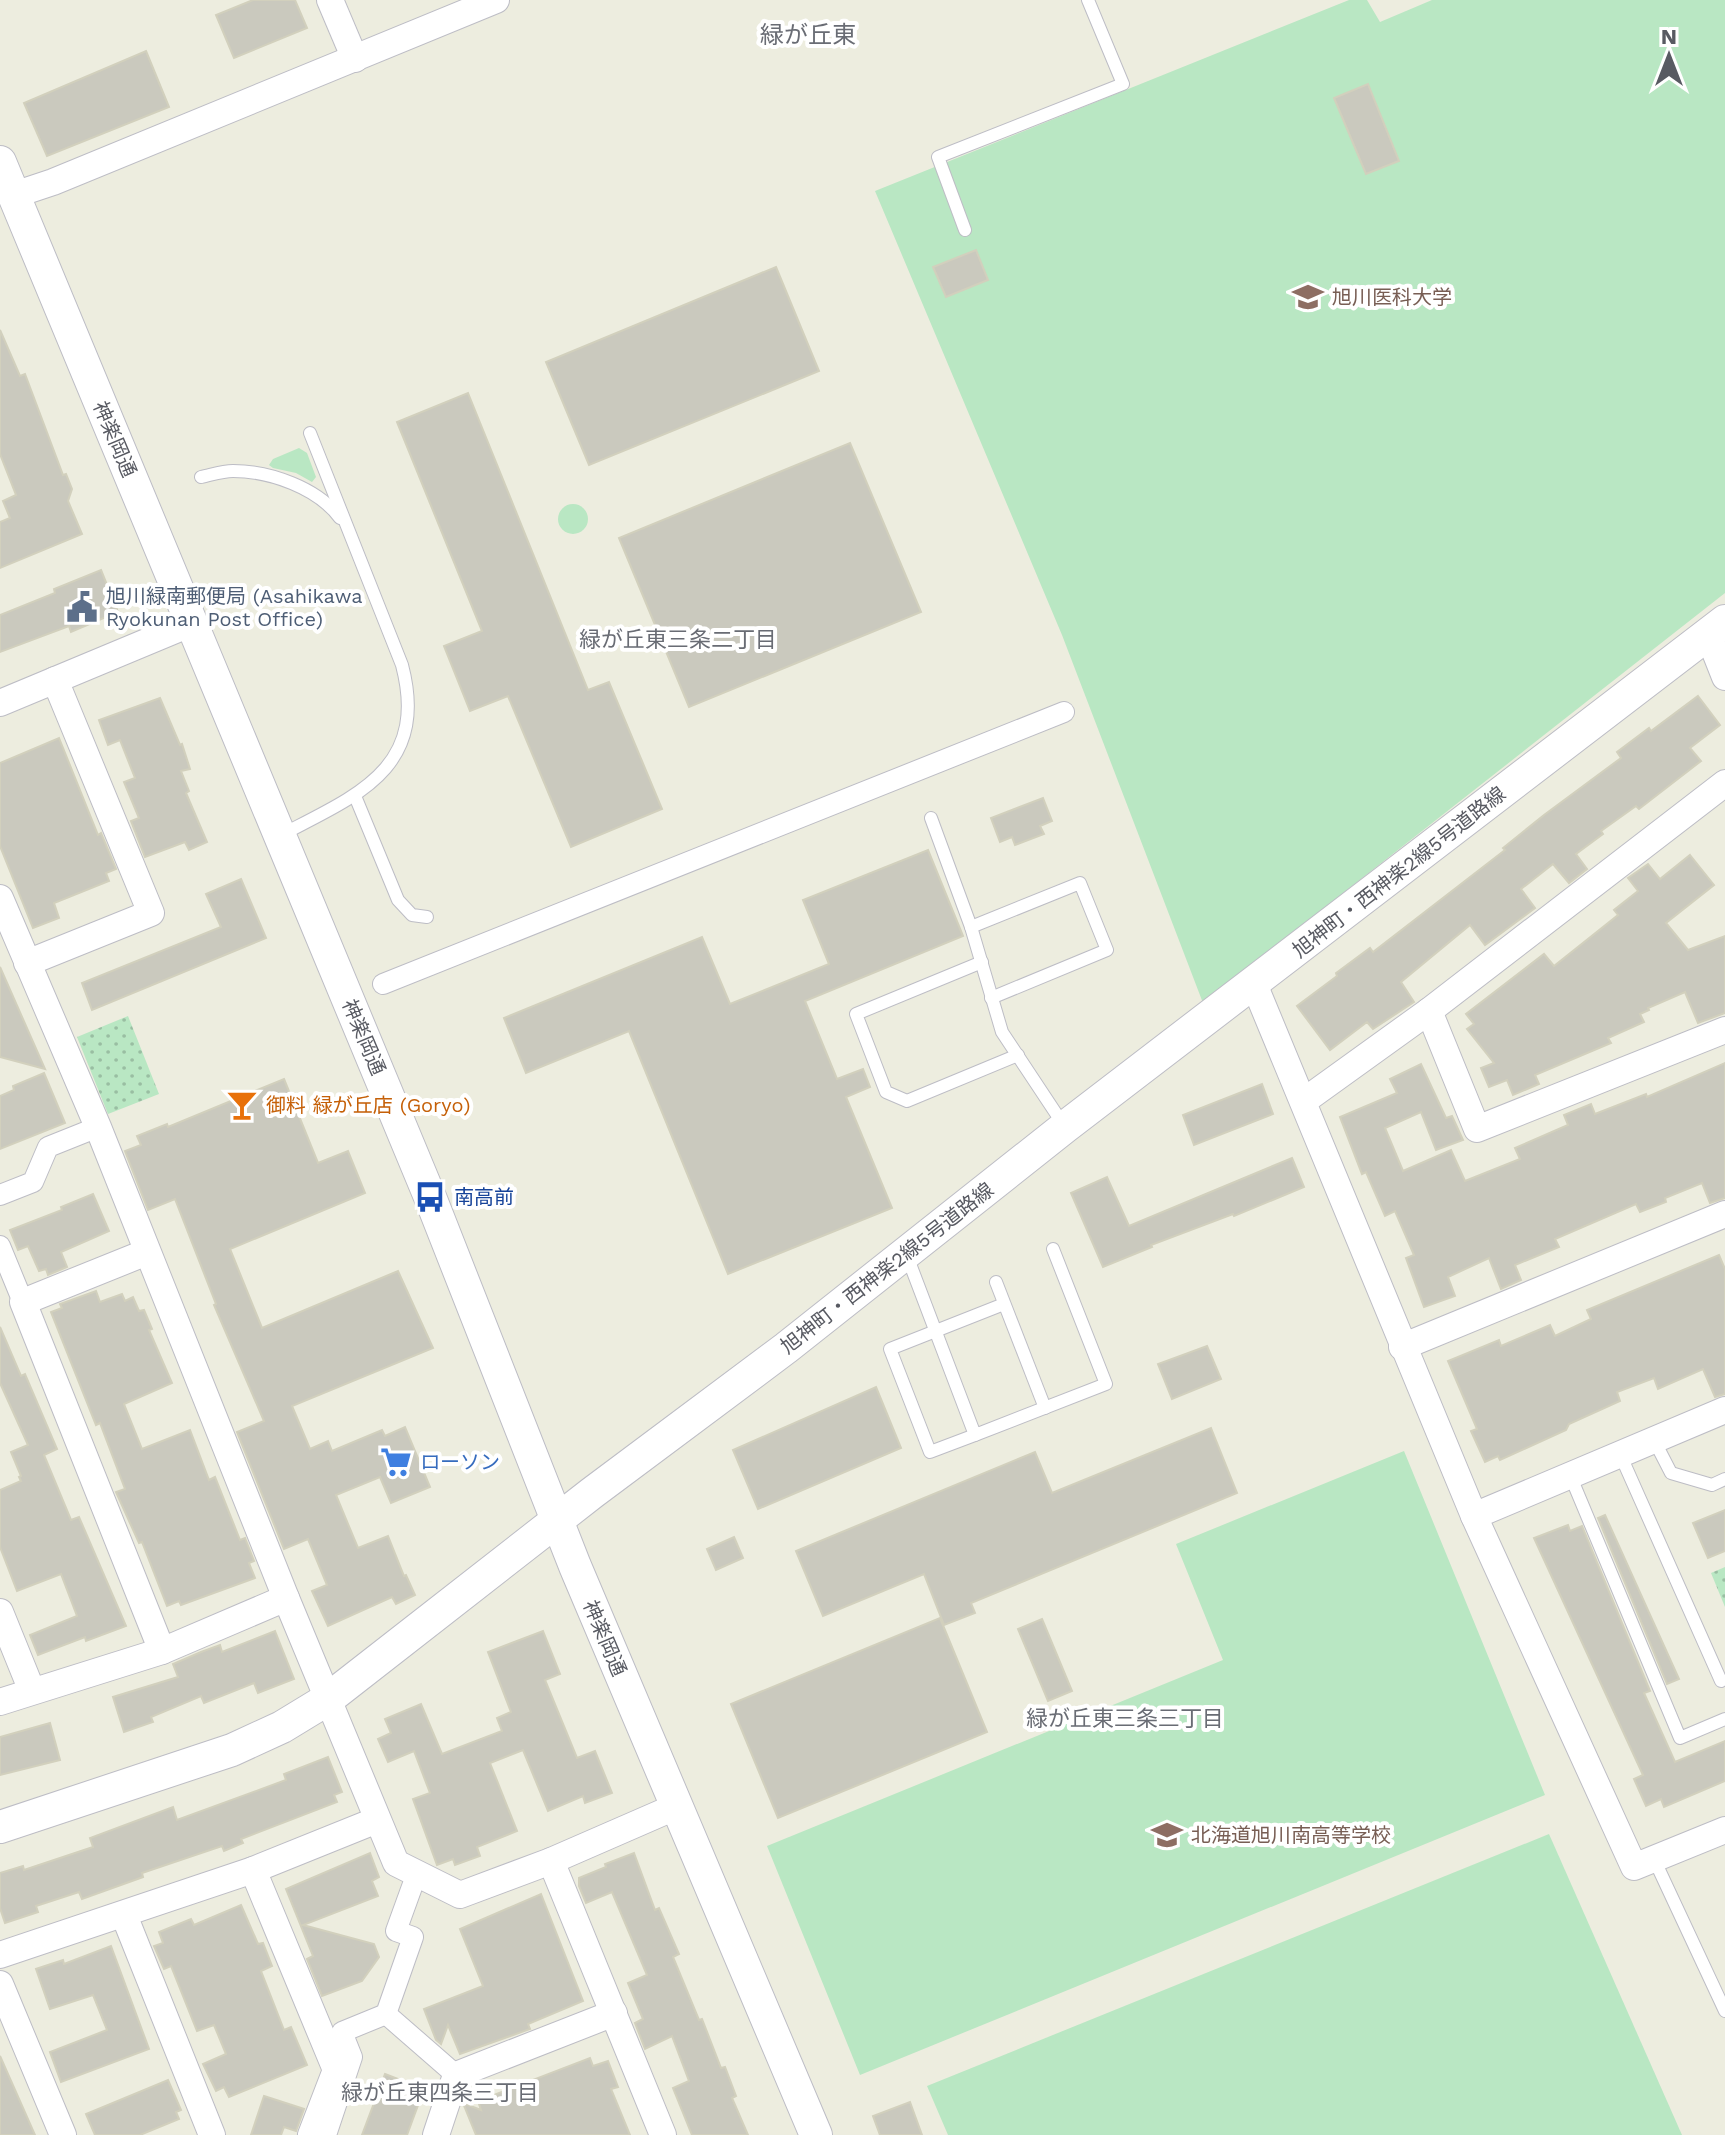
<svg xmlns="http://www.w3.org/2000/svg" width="1725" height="2135" font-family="'Work Sans','Noto Sans JP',sans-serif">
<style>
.grass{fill:#b9e7c3}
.park{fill:url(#park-dots)}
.building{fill:#cac9be;stroke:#d2d0bd;stroke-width:2}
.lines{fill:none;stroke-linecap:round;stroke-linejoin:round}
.service-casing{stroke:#bdbdc5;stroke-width:14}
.pedestrian-casing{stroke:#bdbdc5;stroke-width:22}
.minor-casing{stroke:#bdbdc5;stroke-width:28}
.tertiary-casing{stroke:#bdbdc5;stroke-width:34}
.service{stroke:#fff;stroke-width:12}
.pedestrian{stroke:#fff;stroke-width:20}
.minor{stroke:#fff;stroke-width:26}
.tertiary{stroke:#fff;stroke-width:32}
.labels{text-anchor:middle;stroke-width:8;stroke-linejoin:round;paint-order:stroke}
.education-label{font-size:20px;fill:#785e54;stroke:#fff;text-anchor:start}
.street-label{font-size:20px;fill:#585a62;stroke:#fff}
.service-label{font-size:20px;fill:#4e5e75;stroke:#fff;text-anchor:start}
.food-label{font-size:20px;fill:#c56008;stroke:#fff;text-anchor:start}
.transit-label{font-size:20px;fill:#164399;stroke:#fff;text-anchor:start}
.shop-label{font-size:20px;fill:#366cbe;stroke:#fff;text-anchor:start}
.neighbourhood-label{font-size:22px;fill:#696c74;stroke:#fff}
.quarter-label{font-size:24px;fill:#696c74;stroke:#fff}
</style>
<defs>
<pattern id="park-dots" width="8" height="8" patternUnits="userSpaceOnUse" patternTransform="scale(2)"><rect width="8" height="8" fill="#b9e7c3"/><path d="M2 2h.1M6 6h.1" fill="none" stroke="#99bea2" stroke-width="1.8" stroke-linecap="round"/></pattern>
</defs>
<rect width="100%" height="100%" fill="#ededdf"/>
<g class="grass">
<path d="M1349,0H1367L1380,22L1432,0H1725V593L1203,1003L1062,635L875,191Z"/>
<path d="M299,448L307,453L316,477L312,482L296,473L273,468L269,465L273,459Z"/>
<circle cx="573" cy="519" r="15"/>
<path d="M1404,1451L1545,1795L860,2075L767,1846L1223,1660L1176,1544Z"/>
<path d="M1549,1834L1682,2135H948L927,2086Z"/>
</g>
<g class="park">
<path d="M128,1016L159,1094L108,1114L77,1037Z"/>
<path d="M1725,1567V1607L1711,1573Z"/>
</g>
<g class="building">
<path d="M253,0H295L307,28L234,58L216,15Z"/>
<path d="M146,51L169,107L47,156L24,103Z"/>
<path d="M1368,84L1399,161L1366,174L1334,98Z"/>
<path d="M976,250L988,280L946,297L933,267Z"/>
<path d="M776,267L819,371L589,465L546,362Z"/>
<path d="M0,330L20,376L25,374L63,475L66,474L72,489L68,501L82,534L0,568V522L10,518L3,501L16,495L0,454Z"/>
<path d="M468,393L588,690L609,682L662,809L571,847L508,696L470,711L444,646L482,631L397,422Z"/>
<path d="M850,443L921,612L689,707L619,538Z"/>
<path d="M101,570L118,612L71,632L69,626L0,652V615L55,593L54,589Z"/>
<path d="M1698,696L1720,725L1690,748L1701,761L1639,809L1636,806L1601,831L1603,834L1576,854L1587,869L1569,883L1553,864L1521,889L1535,908L1485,945L1470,925L1401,982L1414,1002L1373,1029L1367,1022L1330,1050L1297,1006L1337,976L1336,973L1370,948L1373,952L1505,850L1503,848L1544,815L1621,758L1617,752L1649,728L1651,731Z"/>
<path d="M160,698L180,745L182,744L190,769L181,771L189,791L186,793L207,842L189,850L185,842L145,857L131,821L139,818L124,782L135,778L120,740L108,745L99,720Z"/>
<path d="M59,738L98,835L101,833L116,869L106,873L109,881L54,903L59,918L33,928L0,846V763Z"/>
<path d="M1043,798L1052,821L1040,826L1044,834L1015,845L1012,837L1000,842L991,818Z"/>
<path d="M928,850L963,936L805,1001L837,1079L863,1069L870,1087L846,1097L892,1208L728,1274L629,1031L526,1073L504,1018L702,937L730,1004L829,964L803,900Z"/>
<path d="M1690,855L1714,885L1666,923L1688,950L1725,936V1013L1698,1023L1685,992L1648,1008L1649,1010L1640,1014L1644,1022L1608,1038L1611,1043L1535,1075L1539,1084L1513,1095L1507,1080L1489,1087L1481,1068L1494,1063L1467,1029L1474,1024L1466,1014L1544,954L1554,966L1618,915L1614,910L1638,891L1628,878L1648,864L1660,879Z"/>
<path d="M241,879L266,938L92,1010L82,983L221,927L206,894Z"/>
<path d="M0,967L45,1069L0,1057Z"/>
<path d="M1725,1063V1198L1710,1203L1702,1183L1665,1198L1666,1202L1640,1212L1636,1204L1555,1239L1559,1247L1515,1265L1521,1280L1501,1289L1489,1258L1448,1277L1455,1296L1424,1307L1406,1258L1414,1255L1395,1211L1385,1216L1366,1172L1362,1174L1340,1117L1397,1093L1390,1079L1421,1064L1446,1118L1452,1116L1463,1140L1436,1150L1421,1112L1385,1128L1403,1171L1451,1150L1465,1181L1520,1159L1515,1148L1568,1125L1564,1115L1591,1104L1595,1114L1646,1094L1647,1097Z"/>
<path d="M44,1073L65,1123L0,1149V1096L14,1090L13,1086Z"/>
<path d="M284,1079L318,1163L348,1151L365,1193L230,1249L262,1328L398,1271L433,1348L292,1406L310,1449L328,1441L332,1451L382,1430L385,1436L405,1427L430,1487L391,1503L380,1477L336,1495L358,1548L388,1536L404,1576L406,1575L415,1595L396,1604L392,1597L328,1626L312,1591L327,1585L308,1539L284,1549L237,1432L264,1421L214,1305L216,1304L175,1199L148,1210L125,1151L141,1145L137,1136L167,1124L168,1127Z"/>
<path d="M1262,1084L1273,1114L1194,1145L1183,1115Z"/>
<path d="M1292,1158L1304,1187L1234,1216L1233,1214L1151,1245L1152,1247L1103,1267L1071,1193L1107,1177L1129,1226Z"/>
<path d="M93,1194L109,1231L61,1252L67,1267L48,1275L46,1269L39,1271L28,1246L18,1250L10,1230L62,1210L61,1207Z"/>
<path d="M1719,1255L1725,1269V1394L1715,1397L1703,1369L1658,1389L1654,1378L1617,1392L1620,1401L1569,1424L1566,1430L1500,1460L1498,1456L1485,1462L1471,1431L1477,1429L1448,1361L1499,1340L1501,1346L1550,1325L1555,1336L1591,1319L1587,1310Z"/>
<path d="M96,1291L100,1302L122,1294L125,1301L133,1297L139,1311L144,1310L152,1329L149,1330L172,1383L124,1404L142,1449L190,1430L209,1480L215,1477L240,1540L245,1538L254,1561L249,1563L255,1578L181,1605L179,1601L167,1606L142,1542L139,1543L116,1492L125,1489L100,1423L96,1425L51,1312L62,1308L60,1304Z"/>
<path d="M0,1327L21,1376L25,1374L57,1449L44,1455L71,1520L79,1517L126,1626L86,1641L85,1637L38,1655L30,1635L77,1616L61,1574L17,1591L0,1547V1490L21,1481L19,1477L21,1476L11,1452L28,1445L0,1383Z"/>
<path d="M1207,1346L1221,1379L1172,1399L1158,1364Z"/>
<path d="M876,1387L901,1448L758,1509L733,1450Z"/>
<path d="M1211,1428L1237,1493L971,1603L975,1613L944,1625L924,1574L823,1616L796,1551L1035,1452L1052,1493Z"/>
<path d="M1725,1510V1551L1708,1558L1693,1523Z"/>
<path d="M1605,1515L1679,1679L1667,1684L1598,1518Z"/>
<path d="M1568,1525L1570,1531L1582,1526L1650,1691L1644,1693L1675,1762L1725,1741V1781L1664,1807L1661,1799L1646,1806L1634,1779L1643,1775L1534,1538Z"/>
<path d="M734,1537L743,1558L716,1570L707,1549Z"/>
<path d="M940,1618L987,1732L778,1818L731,1704Z"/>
<path d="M1042,1619L1072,1691L1048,1701L1018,1629Z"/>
<path d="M275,1631L294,1679L258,1693L254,1683L204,1703L201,1696L151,1717L153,1722L124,1732L113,1697L178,1677L173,1664L201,1652L220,1645L222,1652Z"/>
<path d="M543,1631L560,1674L545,1680L577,1758L595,1751L612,1793L585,1803L583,1796L548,1811L523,1750L490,1763L517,1831L477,1847L480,1856L455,1865L453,1859L437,1865L413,1799L430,1793L414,1751L388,1762L378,1739L391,1733L385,1719L421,1704L442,1754L502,1731L497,1718L511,1712L488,1652Z"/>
<path d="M50,1723L60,1760L0,1775V1737Z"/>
<path d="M328,1757L342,1792L334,1795L337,1802L241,1839L243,1843L224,1851L222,1846L142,1873L143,1877L82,1899L79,1892L36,1906L38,1912L5,1923L0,1908V1873L23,1866L24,1870L93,1847L90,1838L173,1807L177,1820L286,1780L284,1774Z"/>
<path d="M370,1853L379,1877L372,1881L378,1896L303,1925L374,1944L379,1957L362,1981L322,1996L307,1959L313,1956L286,1889Z"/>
<path d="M634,1853L655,1910L659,1908L679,1954L673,1957L699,2020L702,2019L721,2068L725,2067L736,2096L732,2098L748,2135H692L673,2088L689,2081L672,2036L645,2049L635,2023L643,2019L628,1983L647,1975L612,1892L586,1903L579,1886V1878L606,1867L605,1864Z"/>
<path d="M541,1894L583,2001L528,2024L530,2029L460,2054L448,2025L441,2044L436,2040L424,2009L483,1986L460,1929Z"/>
<path d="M241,1905L258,1944L263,1943L272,1966L261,1971L284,2030L291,2027L307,2065L229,2097L224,2087L216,2091L203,2064L226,2054L214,2025L197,2031L171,1966L164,1969L154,1946L163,1943L159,1932L191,1919L194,1925Z"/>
<path d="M111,1946L149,2049L61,2082L50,2052L107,2030L93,1995L50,2009L36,1969L63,1960L64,1964Z"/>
<path d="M0,2056L35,2135H0Z"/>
<path d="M590,2058L593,2066L608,2061L618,2087L611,2089L630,2135H476L463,2103L481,2110L478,2101Z"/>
<path d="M385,2074L424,2089L407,2135H362Z"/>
<path d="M168,2080L181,2110L176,2112L179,2119L140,2135H95L86,2114Z"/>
<path d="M264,2096L304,2109L296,2131L284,2127L281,2135H251Z"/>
<path d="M910,2102L922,2135H880L873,2116Z"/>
</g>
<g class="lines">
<defs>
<g id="service">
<path d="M965,230L938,157L1123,84L1088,0"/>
<path d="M201,477C211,475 222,471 233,471C270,471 318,488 340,518"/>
<path d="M355,796L398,900L412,915L427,917"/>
<path d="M931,818L971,927L1002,1032L1063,1124"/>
<path d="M281,835C358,795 429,768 402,665L310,433"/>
<path d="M971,927L1080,883L1107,950L991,998"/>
<path d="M982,962L856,1014L886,1092L907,1101L1018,1055"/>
<path d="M907,1256L975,1435L1106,1384L1053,1249"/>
<path d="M996,1282L1045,1408"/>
<path d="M975,1435L930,1452L890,1349L1004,1304"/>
<path d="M1654,1440L1671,1473L1712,1485L1725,1479"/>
<path d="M1620,1454L1721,1681"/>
<path d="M1570,1475L1680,1738L1725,1719"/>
<path d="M1654,1859L1725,2011"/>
</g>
<g id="pedestrian">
<path d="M383,984L1064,712"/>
<path d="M0,1195L33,1182L48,1147L98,1127"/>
<path d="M0,1246L23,1302"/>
<path d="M386,2014L456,2075"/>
<path d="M326,2135L352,2057L342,2032L386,2014L413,1937L396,1931L417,1873"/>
</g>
<g id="minor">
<path d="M330,0L355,59"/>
<path d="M14,195L53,182L496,0"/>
<path d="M1708,634L1725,677"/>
<path d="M0,703L192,623"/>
<path d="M0,898L98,1127L286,1598L396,1863L460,1895L551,1861L675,1807"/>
<path d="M27,963L151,913L55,680"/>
<path d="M1254,984L1474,1516L1634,1867L1725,1830"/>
<path d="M1429,1011L1477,1129L1725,1030"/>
<path d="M1304,1101L1429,1011L1725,783"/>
<path d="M147,1252L23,1302L162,1651"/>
<path d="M1402,1347L1725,1214"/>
<path d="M1474,1516L1725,1410"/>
<path d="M0,1612L32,1691"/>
<path d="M0,1702L162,1651L286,1598"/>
<path d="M551,1861L663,2135"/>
<path d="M253,1870L336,2070L311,2135"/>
<path d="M124,1915L212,2135"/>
<path d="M0,1955L253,1870L377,1820"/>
<path d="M0,1984L63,2135"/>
<path d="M436,2135L456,2075L614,2013"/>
</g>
<g id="tertiary">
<path d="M0,162L430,1197L575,1566L816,2135"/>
<path d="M0,1827L232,1750L282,1727L328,1699L592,1493L786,1348L1065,1127L1725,621"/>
</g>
</defs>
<use href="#service" class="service-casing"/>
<use href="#pedestrian" class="pedestrian-casing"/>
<use href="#minor" class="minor-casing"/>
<use href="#tertiary" class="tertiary-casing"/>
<use href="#service" class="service"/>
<use href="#pedestrian" class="pedestrian"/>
<use href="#minor" class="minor"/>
<use href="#tertiary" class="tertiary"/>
</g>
<defs>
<symbol id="university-bare" viewBox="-9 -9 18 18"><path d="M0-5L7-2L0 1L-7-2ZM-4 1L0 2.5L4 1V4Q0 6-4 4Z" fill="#8d6e63" stroke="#fff" stroke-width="2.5" paint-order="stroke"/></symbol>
<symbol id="civic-bare" viewBox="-9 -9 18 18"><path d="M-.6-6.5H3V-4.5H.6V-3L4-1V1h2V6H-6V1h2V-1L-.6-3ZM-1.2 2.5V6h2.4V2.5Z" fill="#5c6f8a" stroke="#fff" stroke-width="2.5" paint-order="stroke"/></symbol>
<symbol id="bar-bare" viewBox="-9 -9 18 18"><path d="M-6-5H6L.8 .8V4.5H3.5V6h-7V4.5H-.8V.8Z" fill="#e8710a" stroke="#fff" stroke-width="2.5" paint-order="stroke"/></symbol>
<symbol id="bus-bare" viewBox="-9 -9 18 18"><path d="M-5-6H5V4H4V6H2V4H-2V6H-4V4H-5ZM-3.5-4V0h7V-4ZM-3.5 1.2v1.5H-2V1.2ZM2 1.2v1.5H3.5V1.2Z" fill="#1a4fb4" stroke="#fff" stroke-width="2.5" paint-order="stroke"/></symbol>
<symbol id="supermarket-bare" viewBox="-9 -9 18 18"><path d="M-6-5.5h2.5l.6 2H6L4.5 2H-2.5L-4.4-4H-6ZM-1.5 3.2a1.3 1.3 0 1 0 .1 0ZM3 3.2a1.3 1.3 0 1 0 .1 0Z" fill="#3f7fe0" stroke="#fff" stroke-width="2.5" paint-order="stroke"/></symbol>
<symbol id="school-bare" viewBox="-9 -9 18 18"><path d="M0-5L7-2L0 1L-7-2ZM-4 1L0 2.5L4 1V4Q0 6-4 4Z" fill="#8d6e63" stroke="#fff" stroke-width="2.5" paint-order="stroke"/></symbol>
</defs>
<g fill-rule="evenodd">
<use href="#university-bare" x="1286" y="275" width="44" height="44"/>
<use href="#civic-bare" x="60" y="585" width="44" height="44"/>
<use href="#bar-bare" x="220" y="1083" width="44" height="44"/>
<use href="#bus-bare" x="408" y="1175" width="44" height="44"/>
<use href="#supermarket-bare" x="374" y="1440" width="44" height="44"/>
<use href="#school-bare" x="1145" y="1813" width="44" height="44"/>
</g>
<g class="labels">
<g class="education-label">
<text x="1332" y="304">旭川医科大学</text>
<text x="1191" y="1842">北海道旭川南高等学校</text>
</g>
<g class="street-label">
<text transform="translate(115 439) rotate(67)" y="7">神楽岡通</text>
<text transform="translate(1399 872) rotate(-38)" y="7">旭神町・西神楽2線5号道路線</text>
<text transform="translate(364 1037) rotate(67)" y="7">神楽岡通</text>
<text transform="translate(887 1268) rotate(-38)" y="7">旭神町・西神楽2線5号道路線</text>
<text transform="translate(605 1638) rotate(67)" y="7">神楽岡通</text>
</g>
<g class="service-label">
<text x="106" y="603">旭川緑南郵便局 (Asahikawa<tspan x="106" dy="23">Ryokunan Post Office)</tspan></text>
</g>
<g class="food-label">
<text x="266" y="1112">御料 緑が丘店 (Goryo)</text>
</g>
<g class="transit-label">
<text x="454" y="1204">南高前</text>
</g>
<g class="shop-label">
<text x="420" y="1469">ローソン</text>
</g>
<g class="neighbourhood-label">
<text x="678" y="647">緑が丘東三条二丁目</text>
<text x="1125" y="1726">緑が丘東三条三丁目</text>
<text x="440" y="2100">緑が丘東四条三丁目</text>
</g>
<g class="quarter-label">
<text x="808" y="43">緑が丘東</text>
</g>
</g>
<g transform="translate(1669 56)" stroke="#ffffff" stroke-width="6" paint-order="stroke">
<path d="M0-6L14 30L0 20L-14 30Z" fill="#585a62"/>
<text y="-12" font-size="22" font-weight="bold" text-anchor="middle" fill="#585a62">N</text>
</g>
</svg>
